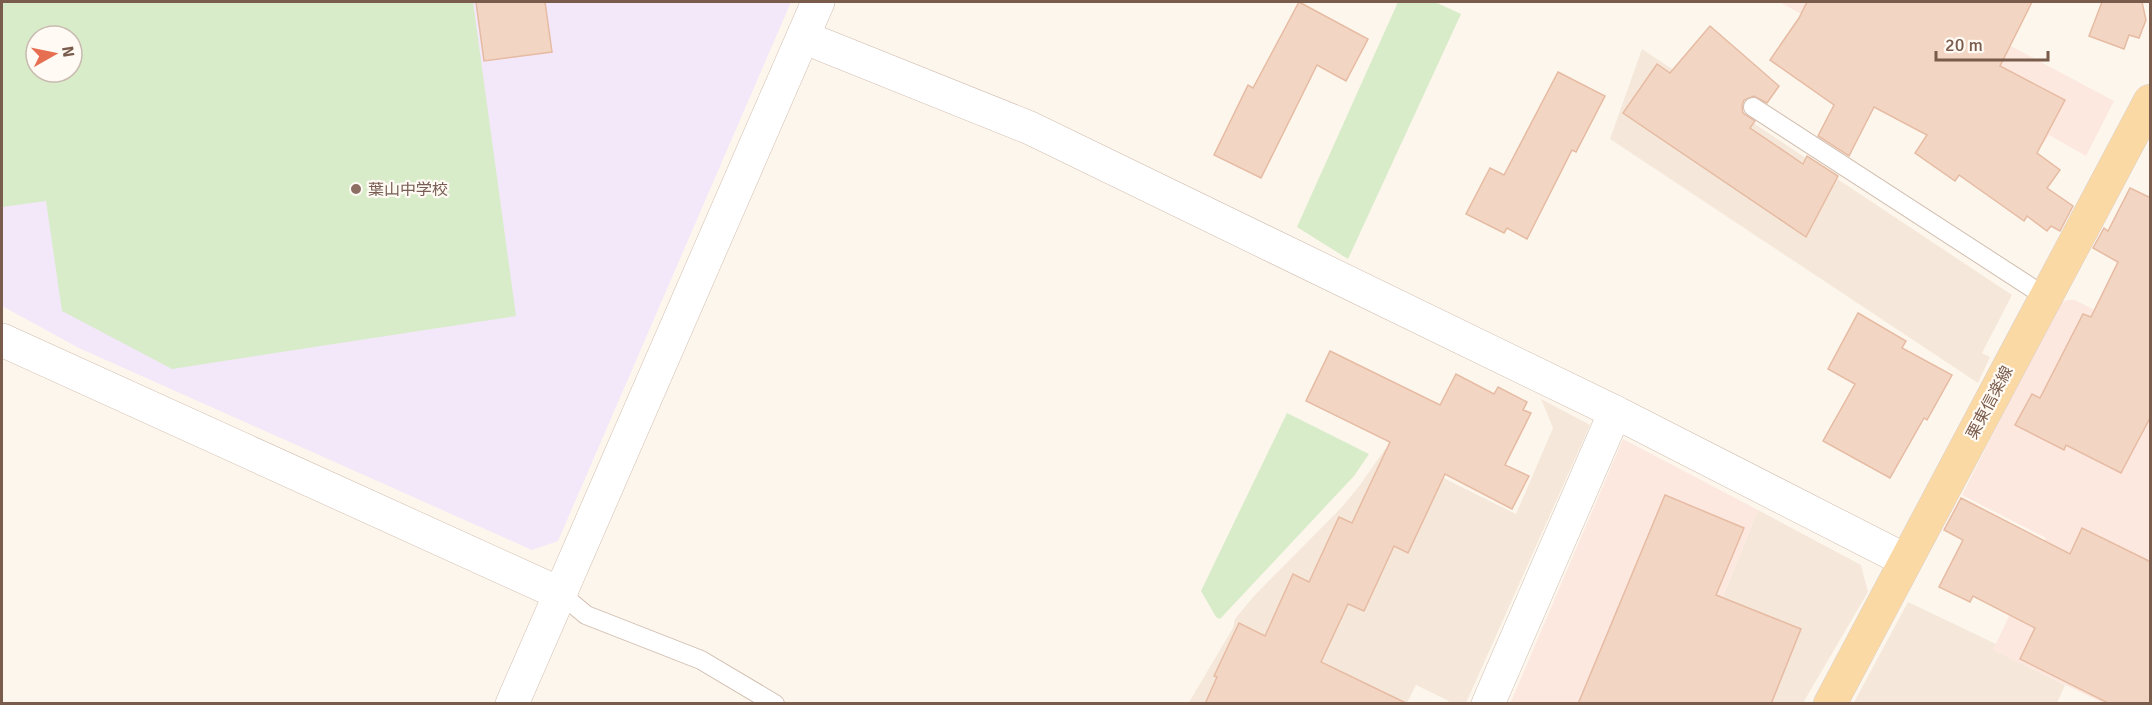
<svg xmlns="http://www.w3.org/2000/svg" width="2152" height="705" font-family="Signika,'Noto Sans JP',sans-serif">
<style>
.residential{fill:#f5e8da}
.commercial{fill:#fde8e0}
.education{fill:#f3e8fa;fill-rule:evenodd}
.green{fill:#d8ecc9;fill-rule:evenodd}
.building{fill:#f3d5c3;stroke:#e6bba3;stroke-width:1.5}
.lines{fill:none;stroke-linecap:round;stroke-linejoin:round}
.service-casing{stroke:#d1beb0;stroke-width:20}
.minor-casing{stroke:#d1beb0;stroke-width:34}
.tertiary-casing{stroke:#d1beb0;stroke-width:34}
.primary-casing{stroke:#dad1cd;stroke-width:34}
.service{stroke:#fff;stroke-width:18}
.minor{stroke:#fff;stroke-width:33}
.tertiary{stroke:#fff;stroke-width:33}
.primary{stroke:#fbd9a5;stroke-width:33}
.education-dot{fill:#8d6e63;stroke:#fffaf3;stroke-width:2}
.labels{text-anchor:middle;stroke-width:4.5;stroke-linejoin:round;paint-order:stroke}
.education-label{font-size:16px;fill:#785e54;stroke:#fffaf3;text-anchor:start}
.street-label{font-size:16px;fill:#7a5c4d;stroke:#fffaf3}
</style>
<rect width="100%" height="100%" fill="#fdf6ec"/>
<g class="residential">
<path d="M1642,49L2012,295L1982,353L1990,357L1978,383L1610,139Z"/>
<path d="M1541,399L1590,425L1466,703H1449V701L1416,685L1407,703L1188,704L1233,628L1235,619L1253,597L1342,507L1360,485L1385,449L1516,514L1553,428Z"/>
<path d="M1758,510L1861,565L1868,592L1803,703L1679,704Z"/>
<path d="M1908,602L1996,644L1994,650L2065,685L2057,703L1853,704Z"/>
</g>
<g class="commercial">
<path d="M1779,2H1936L1934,5L2114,101L2086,156L2049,135L2044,143Z"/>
<path d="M2067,300H2075L2150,339V703H2103L1993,650L2046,538L1962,495L2059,303Z"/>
<path d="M1623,439L1758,510L1679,703L1510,704Z"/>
</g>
<path class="education" d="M2,2H791L558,541L532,550L79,348L2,306ZM36,36H72V72H36Z"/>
<g class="green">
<path d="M2,2H473L516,316L172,369L62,311L46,201L2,207ZM36,36H72V72H36Z"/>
<path d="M1398,2H1435L1461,14L1348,259L1297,227Z"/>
<path d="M1287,413L1369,454L1354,476L1220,619L1216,617L1201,591Z"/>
</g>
<g class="building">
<path d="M476,2H545L552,52L484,61Z"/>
<path d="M1299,2L1368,39L1346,81L1317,65L1261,178L1214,155L1248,85L1253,88Z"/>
<path d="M1807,2H2032L2000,66L2065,100L2037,153L2060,170L2047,188L2073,206L2060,231L2051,226L2047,231L2027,216L2024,221L1959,175L1955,181L1915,153L1927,135L1874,107L1849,156L1818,136L1834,105L1770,60L1799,18Z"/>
<path d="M2102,2H2142L2146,20L2139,38L2129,35L2124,49L2089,36Z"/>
<path d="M1710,26L1779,86L1767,103L1754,96L1744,100L1742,106L1743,113L1755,121L1750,128L1803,164L1807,156L1838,176L1806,237L1623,113L1657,64L1670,73Z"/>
<path d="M1558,72L1605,96L1576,152L1572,150L1527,239L1507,228L1504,233L1466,214L1490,168L1504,175Z"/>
<path d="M2130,188L2151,198V416L2121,473L2066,445L2064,450L2015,425L2032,394L2040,398L2083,314L2091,317L2118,262L2093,248L2104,228L2108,231Z"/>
<path d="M1858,313L1906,341L1902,348L1952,375L1927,420L1924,418L1890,478L1823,441L1855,384L1828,369Z"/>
<path d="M1330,351L1440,405L1456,374L1494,394L1498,387L1527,402L1523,410L1531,413L1505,465L1529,476L1512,509L1445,474L1408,553L1394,546L1364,611L1348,604L1321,662L1408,704H1205L1217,677L1214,676L1239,623L1265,636L1293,574L1309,582L1339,517L1352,523L1390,442L1306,401Z"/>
<path d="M1665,495L1744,528L1716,595L1801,629L1771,704H1578Z"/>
<path d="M1961,498L2070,554L2082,528L2151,562V704H2110L2020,659L2035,628L1973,596L1970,602L1939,587L1963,540L1944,530Z"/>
</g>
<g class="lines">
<defs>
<g id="service">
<path d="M1753,107L2046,297"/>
<path d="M561,594L586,615L701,660L775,704"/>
</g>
<g id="minor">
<path d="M803,37L1030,128L1615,412L1905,560"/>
<path d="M2,340L561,594"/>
<path d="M1488,704L1615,412"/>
</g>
<path id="tertiary" d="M512,704L818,2"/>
<path id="primary" d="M1830,704L2150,101"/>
</defs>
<use href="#service" class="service-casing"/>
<use href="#minor" class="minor-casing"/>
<use href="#tertiary" class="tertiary-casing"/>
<use href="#primary" class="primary-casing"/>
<use href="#service" class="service"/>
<use href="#minor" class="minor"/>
<use href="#tertiary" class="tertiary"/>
<use href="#primary" class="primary"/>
</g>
<circle class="education-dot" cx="356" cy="189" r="6"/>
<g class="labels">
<g class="education-label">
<text x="368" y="195">葉山中学校</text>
</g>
<g class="street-label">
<text transform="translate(1989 402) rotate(-62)" y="6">栗東信楽線</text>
</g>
</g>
<rect width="2152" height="705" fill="none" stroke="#7a5c4d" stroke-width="6"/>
<g transform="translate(54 54) rotate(81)"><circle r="28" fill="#fffaf3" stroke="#cabbb1" stroke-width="1.5"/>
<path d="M0-4.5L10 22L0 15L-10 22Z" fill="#e76f51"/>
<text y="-9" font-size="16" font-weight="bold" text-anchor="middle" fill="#7a5c4d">N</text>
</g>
<path d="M1936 51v9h112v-9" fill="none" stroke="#7a5c4d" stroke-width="3"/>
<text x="1945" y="51" font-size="18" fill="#7a5c4d" stroke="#fffaf3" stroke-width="4.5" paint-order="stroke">20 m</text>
</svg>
